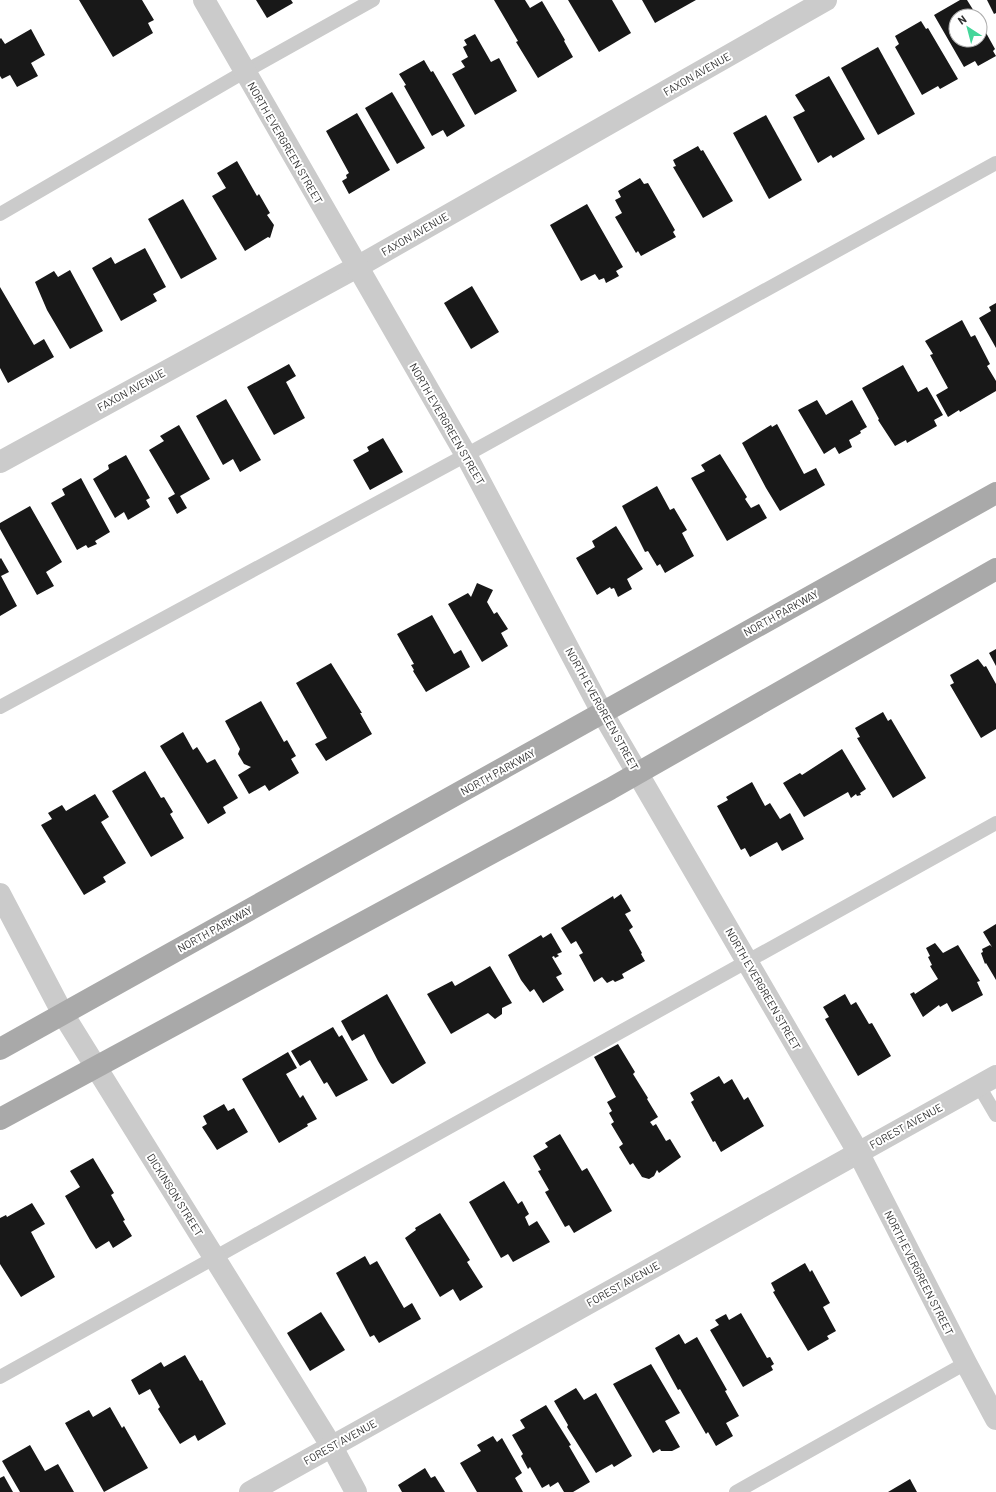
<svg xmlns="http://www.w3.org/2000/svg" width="996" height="1492" font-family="Barlow,sans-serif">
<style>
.building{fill:#181818}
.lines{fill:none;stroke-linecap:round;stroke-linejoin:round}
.service{stroke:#cbcbcb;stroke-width:14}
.minor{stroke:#cbcbcb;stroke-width:22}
.tertiary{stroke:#cbcbcb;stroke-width:22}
.primary{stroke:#a9a9a9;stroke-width:22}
.labels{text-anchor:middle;stroke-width:4;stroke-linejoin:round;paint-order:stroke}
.street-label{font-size:11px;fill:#313131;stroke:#fff}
</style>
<rect width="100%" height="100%" fill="#fff"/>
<g class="building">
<path d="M79,0H142L154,20L148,23L153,33L113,57Z"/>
<path d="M256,0H291L293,3L267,18Z"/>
<path d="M494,0H525L530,8L542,1L565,40L564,41L573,57L538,78L516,42L518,41Z"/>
<path d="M568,0H612L631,33L599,52Z"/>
<path d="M642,0H696L655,23Z"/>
<path d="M960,0H967L977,16H956V40H980V22L995,49L993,51L996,56L978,66L975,61L964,67L934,15Z"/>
<path d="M987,0H996V13L994,14Z"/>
<path d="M921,21L926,29L928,28L958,79L940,89L938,86L922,95L895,47L899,44L895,36Z"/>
<path d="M31,29L45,55L31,63L38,76L17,87L10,75L2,79L0,76V39L1,38L5,44Z"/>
<path d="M475,34L491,62L499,58L517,91L475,115L452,74L465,67L461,61L468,57L463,47L467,45L464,40Z"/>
<path d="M878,47L915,114L878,135L841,68Z"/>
<path d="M424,60L431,72L433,71L465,126L447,137L443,130L432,136L404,86L406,85L399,74Z"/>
<path d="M829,76L865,139L833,158L831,155L818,163L793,117L805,111L795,95Z"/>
<path d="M392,92L425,148L397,164L365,108Z"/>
<path d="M357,113L390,170L349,194L342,181L347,178L346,175L349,173L326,131Z"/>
<path d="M766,115L802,180L769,199L733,133Z"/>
<path d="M698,146L701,151L703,150L733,201L703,218L673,167L676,166L673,160Z"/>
<path d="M237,161L257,196L259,194L270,213L267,215L274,225L270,238L268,237L245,251L212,196L226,188L217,173Z"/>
<path d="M640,178L644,184L648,183L675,230L673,232L676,237L641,256L638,251L636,253L615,217L622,213L615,200L621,197L618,191Z"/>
<path d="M183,199L217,259L181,279L148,219Z"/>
<path d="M587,204L623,267L616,271L619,276L606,283L604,278L599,280L595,274L581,281L550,225Z"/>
<path d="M145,248L166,287L153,294L157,301L121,321L92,268L111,257L115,264Z"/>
<path d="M70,270L103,331L70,349L47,310L35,282L54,271L58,277Z"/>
<path d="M472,286L499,332L471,349L444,303Z"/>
<path d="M0,287L34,345L44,339L54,357L8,383L0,368Z"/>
<path d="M996,303V348L979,318L991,311L989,307Z"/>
<path d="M962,320L971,337L975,335L990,364L987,366L996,381V391L960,412L959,410L948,417L936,395L948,388L930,355L933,354L925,341Z"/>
<path d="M289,364L296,376L286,382L305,418L274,435L247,387Z"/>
<path d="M903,365L918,392L927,387L943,415L934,420L937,426L907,443L906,440L895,446L878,420L879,419L862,388Z"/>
<path d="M226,399L261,460L240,472L233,459L223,465L196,416Z"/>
<path d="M817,400L826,415L852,400L867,427L860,431L861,433L858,435L849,440L852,447L839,454L835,447L824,454L798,410Z"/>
<path d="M777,424L804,474L816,468L825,485L780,511L766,488L742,443L771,425L772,427Z"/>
<path d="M179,425L210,479L180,496L187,508L177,514L168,498L175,494L149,450L164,441L160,436Z"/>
<path d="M383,438L403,472L370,490L353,460L369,451L367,447Z"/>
<path d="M720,454L747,497L745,499L751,508L759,504L767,518L727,541L691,478L705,471L701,465Z"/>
<path d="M126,455L150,498L146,500L150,507L128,520L124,512L115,518L93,479L109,469L108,465Z"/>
<path d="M81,478L110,532L95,541L97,544L88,548L86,545L77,550L51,503L65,495L62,489Z"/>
<path d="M657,486L670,510L674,508L687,530L682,533L694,556L665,573L660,564L657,566L648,551L645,552L622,506Z"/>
<path d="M30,506L62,562L46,572L54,586L37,595L0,529V523Z"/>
<path d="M616,526L643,569L627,579L632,589L618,597L614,588L611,589L610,587L597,595L576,558L595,547L592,541Z"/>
<path d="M1,558L9,572L1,576L17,606L0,616V559Z"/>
<path d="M477,583L493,590L487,602L494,614L497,612L508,629L501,633L508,646L482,662L448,604L468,593L471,597Z"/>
<path d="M432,615L454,654L461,650L470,667L426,692L413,671L414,670L411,665L414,664L397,634Z"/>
<path d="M996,649V666L989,653Z"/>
<path d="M978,659L984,667L986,666L996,684V729L981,738L950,685L954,683L950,675Z"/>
<path d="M331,663L362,713H360L372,734L326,761L315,744L327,738L296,683Z"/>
<path d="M261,701L284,742L287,740L296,756L291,759L299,773L269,791L265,785L249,794L238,775L251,767L244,764L238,754L240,749L225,721Z"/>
<path d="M883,712L888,721L891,719L926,778L893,798L857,738L860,737L855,728Z"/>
<path d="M183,732L193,750L197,747L207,763L215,759L238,798L223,807L226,813L208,824L160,746Z"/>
<path d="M842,749L866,789L860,793L861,795L857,796L856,794L851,798L848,792L804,817L783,783L800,773L802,775Z"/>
<path d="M145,771L161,798L164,797L173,812L170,814L184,838L151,857L112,791Z"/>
<path d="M752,782L765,806L770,803L780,819L790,813L804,839L782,851L777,842L750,857L745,848L741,850L717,806L728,800L726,797Z"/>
<path d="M95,794L109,817L101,822L126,863L103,877L106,882L84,895L41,825L52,819L48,813L62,805L66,811Z"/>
<path d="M621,894L631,911L625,914L633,927L629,930L642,953L641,954L645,961L622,974L624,978L615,982L613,980L607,983L602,977L594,982L579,955L583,953L576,941L571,944L561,928L613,896L614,899Z"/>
<path d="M996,924V980L986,963L985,964L981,953L983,952L982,949L990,945L992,947L983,932Z"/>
<path d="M551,933L562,952L557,954L559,956L555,958L554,956L552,957L562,974L556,977L564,990L543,1003L534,989L530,992L521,980L508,955L541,935L543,938Z"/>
<path d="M935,943L943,953L958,945L980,981L977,982L983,995L952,1012L947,1003L940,1007L939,1005L923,1017L910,994L914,992L915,994L938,979L930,966L932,965L928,957L930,956L926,948Z"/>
<path d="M490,966L512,1003L502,1008V1014L495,1019L488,1013L451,1034L427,994L452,981L455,986Z"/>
<path d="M387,994L426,1063L393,1084L391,1083L378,1061L364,1034L352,1041L341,1021Z"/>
<path d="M845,994L851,1005L856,1002L869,1024L872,1023L891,1056L858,1076L825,1019L829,1017L823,1007Z"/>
<path d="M333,1027L339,1037L342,1035L368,1080L336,1097L327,1082L324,1084L310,1060L300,1066L291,1051Z"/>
<path d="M618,1044L635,1072L633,1074L648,1098L647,1099L658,1117L650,1122L653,1126L656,1124L666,1141L670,1139L681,1157L659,1173L657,1170L654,1176L649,1179L642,1177L633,1163L630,1165L619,1147L623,1144L611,1124L614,1122L609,1113L612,1111L607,1102L616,1097L594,1057Z"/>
<path d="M288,1052L297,1068L286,1074L300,1098L303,1095L317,1119L307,1124L308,1126L279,1143L242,1079Z"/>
<path d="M719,1076L724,1084L732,1079L744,1100L748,1097L764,1126L721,1152L715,1141L713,1142L691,1102L694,1100L690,1093Z"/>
<path d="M224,1104L228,1111L234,1108L248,1132L217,1150L202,1127L207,1124L203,1116Z"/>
<path d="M560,1134L582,1171L587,1168L612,1211L574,1233L569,1225L565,1227L545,1192L549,1190L538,1171L541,1170L533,1156L548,1147L545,1143Z"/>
<path d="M93,1158L114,1193L111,1195L125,1220L123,1221L132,1236L113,1248L109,1241L96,1249L90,1240L65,1196L80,1187L70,1171Z"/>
<path d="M504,1181L518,1204L522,1201L529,1214L525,1217L529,1226L537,1221L550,1242L513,1262L508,1254L501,1258L469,1202Z"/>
<path d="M32,1203L45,1224L31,1232L55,1277L21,1297L0,1264V1218L6,1215L7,1217Z"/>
<path d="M440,1213L470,1260L467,1262L483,1287L460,1301L453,1289L440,1297L405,1238L416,1230L415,1228Z"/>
<path d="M365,1256L370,1265L377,1261L404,1308L412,1303L421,1319L379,1343L374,1335L370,1337L336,1273Z"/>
<path d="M805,1263L810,1272L812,1270L830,1303L823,1307L836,1331L827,1336L829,1339L808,1351L773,1292L775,1291L771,1283Z"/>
<path d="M321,1312L345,1350L310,1371L287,1333Z"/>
<path d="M741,1313L767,1358L770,1357L774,1364L771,1366L773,1370L743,1387L710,1330L719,1325L715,1320L726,1314L729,1320Z"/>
<path d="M679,1334L685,1344L697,1337L727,1390L725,1391L739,1416L726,1423L733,1436L716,1446L708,1432L706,1434L680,1389L678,1390L655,1348Z"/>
<path d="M185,1355L200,1381L202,1380L226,1424L198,1441L195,1435L180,1444L158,1409L160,1407L150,1389L139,1395L131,1380L161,1362L164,1367Z"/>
<path d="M651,1364L680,1413L665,1421L680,1447L672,1451H661L660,1449L653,1453L613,1384Z"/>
<path d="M576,1388L584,1400L596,1393L632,1456L614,1467L612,1464L596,1473L567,1427L568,1425L554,1401Z"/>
<path d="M546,1405L571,1445L569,1446L590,1482L573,1492H564L558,1482L550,1487L549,1484L542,1488L530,1467L528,1469L521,1456L523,1454L512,1435L525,1428L520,1420Z"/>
<path d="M110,1407L122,1428L124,1426L148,1468L104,1492L65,1423L89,1410L93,1417Z"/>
<path d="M493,1436L497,1442L502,1438L522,1473L515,1478L523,1492H477L460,1463L481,1451L477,1445Z"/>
<path d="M30,1445L45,1471L58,1464L74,1492H20L2,1461Z"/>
<path d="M425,1468L431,1478L435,1476L445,1492H402L398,1485Z"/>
<path d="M4,1476L13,1492H0V1478Z"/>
<path d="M910,1479L917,1492H888Z"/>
</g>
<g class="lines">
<g class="service">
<path d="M0,214L244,72L373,0"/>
<path d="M0,707L466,455L996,163"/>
<path d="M979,1086L996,1115"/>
<path d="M0,1377L996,823"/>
<path d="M736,1492L966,1363"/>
</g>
<g class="minor">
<path d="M0,462L357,267L826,0"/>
<path d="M0,894L63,1014L332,1447L356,1492"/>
<path d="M250,1492L996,1076"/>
</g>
<path class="tertiary" d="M204,0L466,455L603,714L858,1152L966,1363L996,1419"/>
<g class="primary">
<path d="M0,1049L996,493"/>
<path d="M0,1119L610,789L996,569"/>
</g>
</g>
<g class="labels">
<g class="street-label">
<text transform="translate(697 74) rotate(-30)" y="4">FAXON AVENUE</text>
<text transform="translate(285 143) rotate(60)" y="4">NORTH EVERGREEN STREET</text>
<text transform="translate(415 234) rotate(-30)" y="4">FAXON AVENUE</text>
<text transform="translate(131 390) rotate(-29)" y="4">FAXON AVENUE</text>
<text transform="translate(447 424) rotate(60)" y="4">NORTH EVERGREEN STREET</text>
<text transform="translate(781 613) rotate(-29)" y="4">NORTH PARKWAY</text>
<text transform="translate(602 709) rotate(61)" y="4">NORTH EVERGREEN STREET</text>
<text transform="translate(498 772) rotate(-29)" y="4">NORTH PARKWAY</text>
<text transform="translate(215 929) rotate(-29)" y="4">NORTH PARKWAY</text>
<text transform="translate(763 989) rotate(60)" y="4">NORTH EVERGREEN STREET</text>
<text transform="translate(906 1126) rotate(-29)" y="4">FOREST AVENUE</text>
<text transform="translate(175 1195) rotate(58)" y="4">DICKINSON STREET</text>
<text transform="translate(919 1273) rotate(63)" y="4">NORTH EVERGREEN STREET</text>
<text transform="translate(623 1284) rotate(-29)" y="4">FOREST AVENUE</text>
<text transform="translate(340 1442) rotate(-29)" y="4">FOREST AVENUE</text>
</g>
</g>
<g transform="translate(968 28) rotate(324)"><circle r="19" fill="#ffffff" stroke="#adadad"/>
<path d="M0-3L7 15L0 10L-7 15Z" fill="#44d69a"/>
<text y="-6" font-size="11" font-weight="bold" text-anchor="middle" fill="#313131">N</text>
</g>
</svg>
